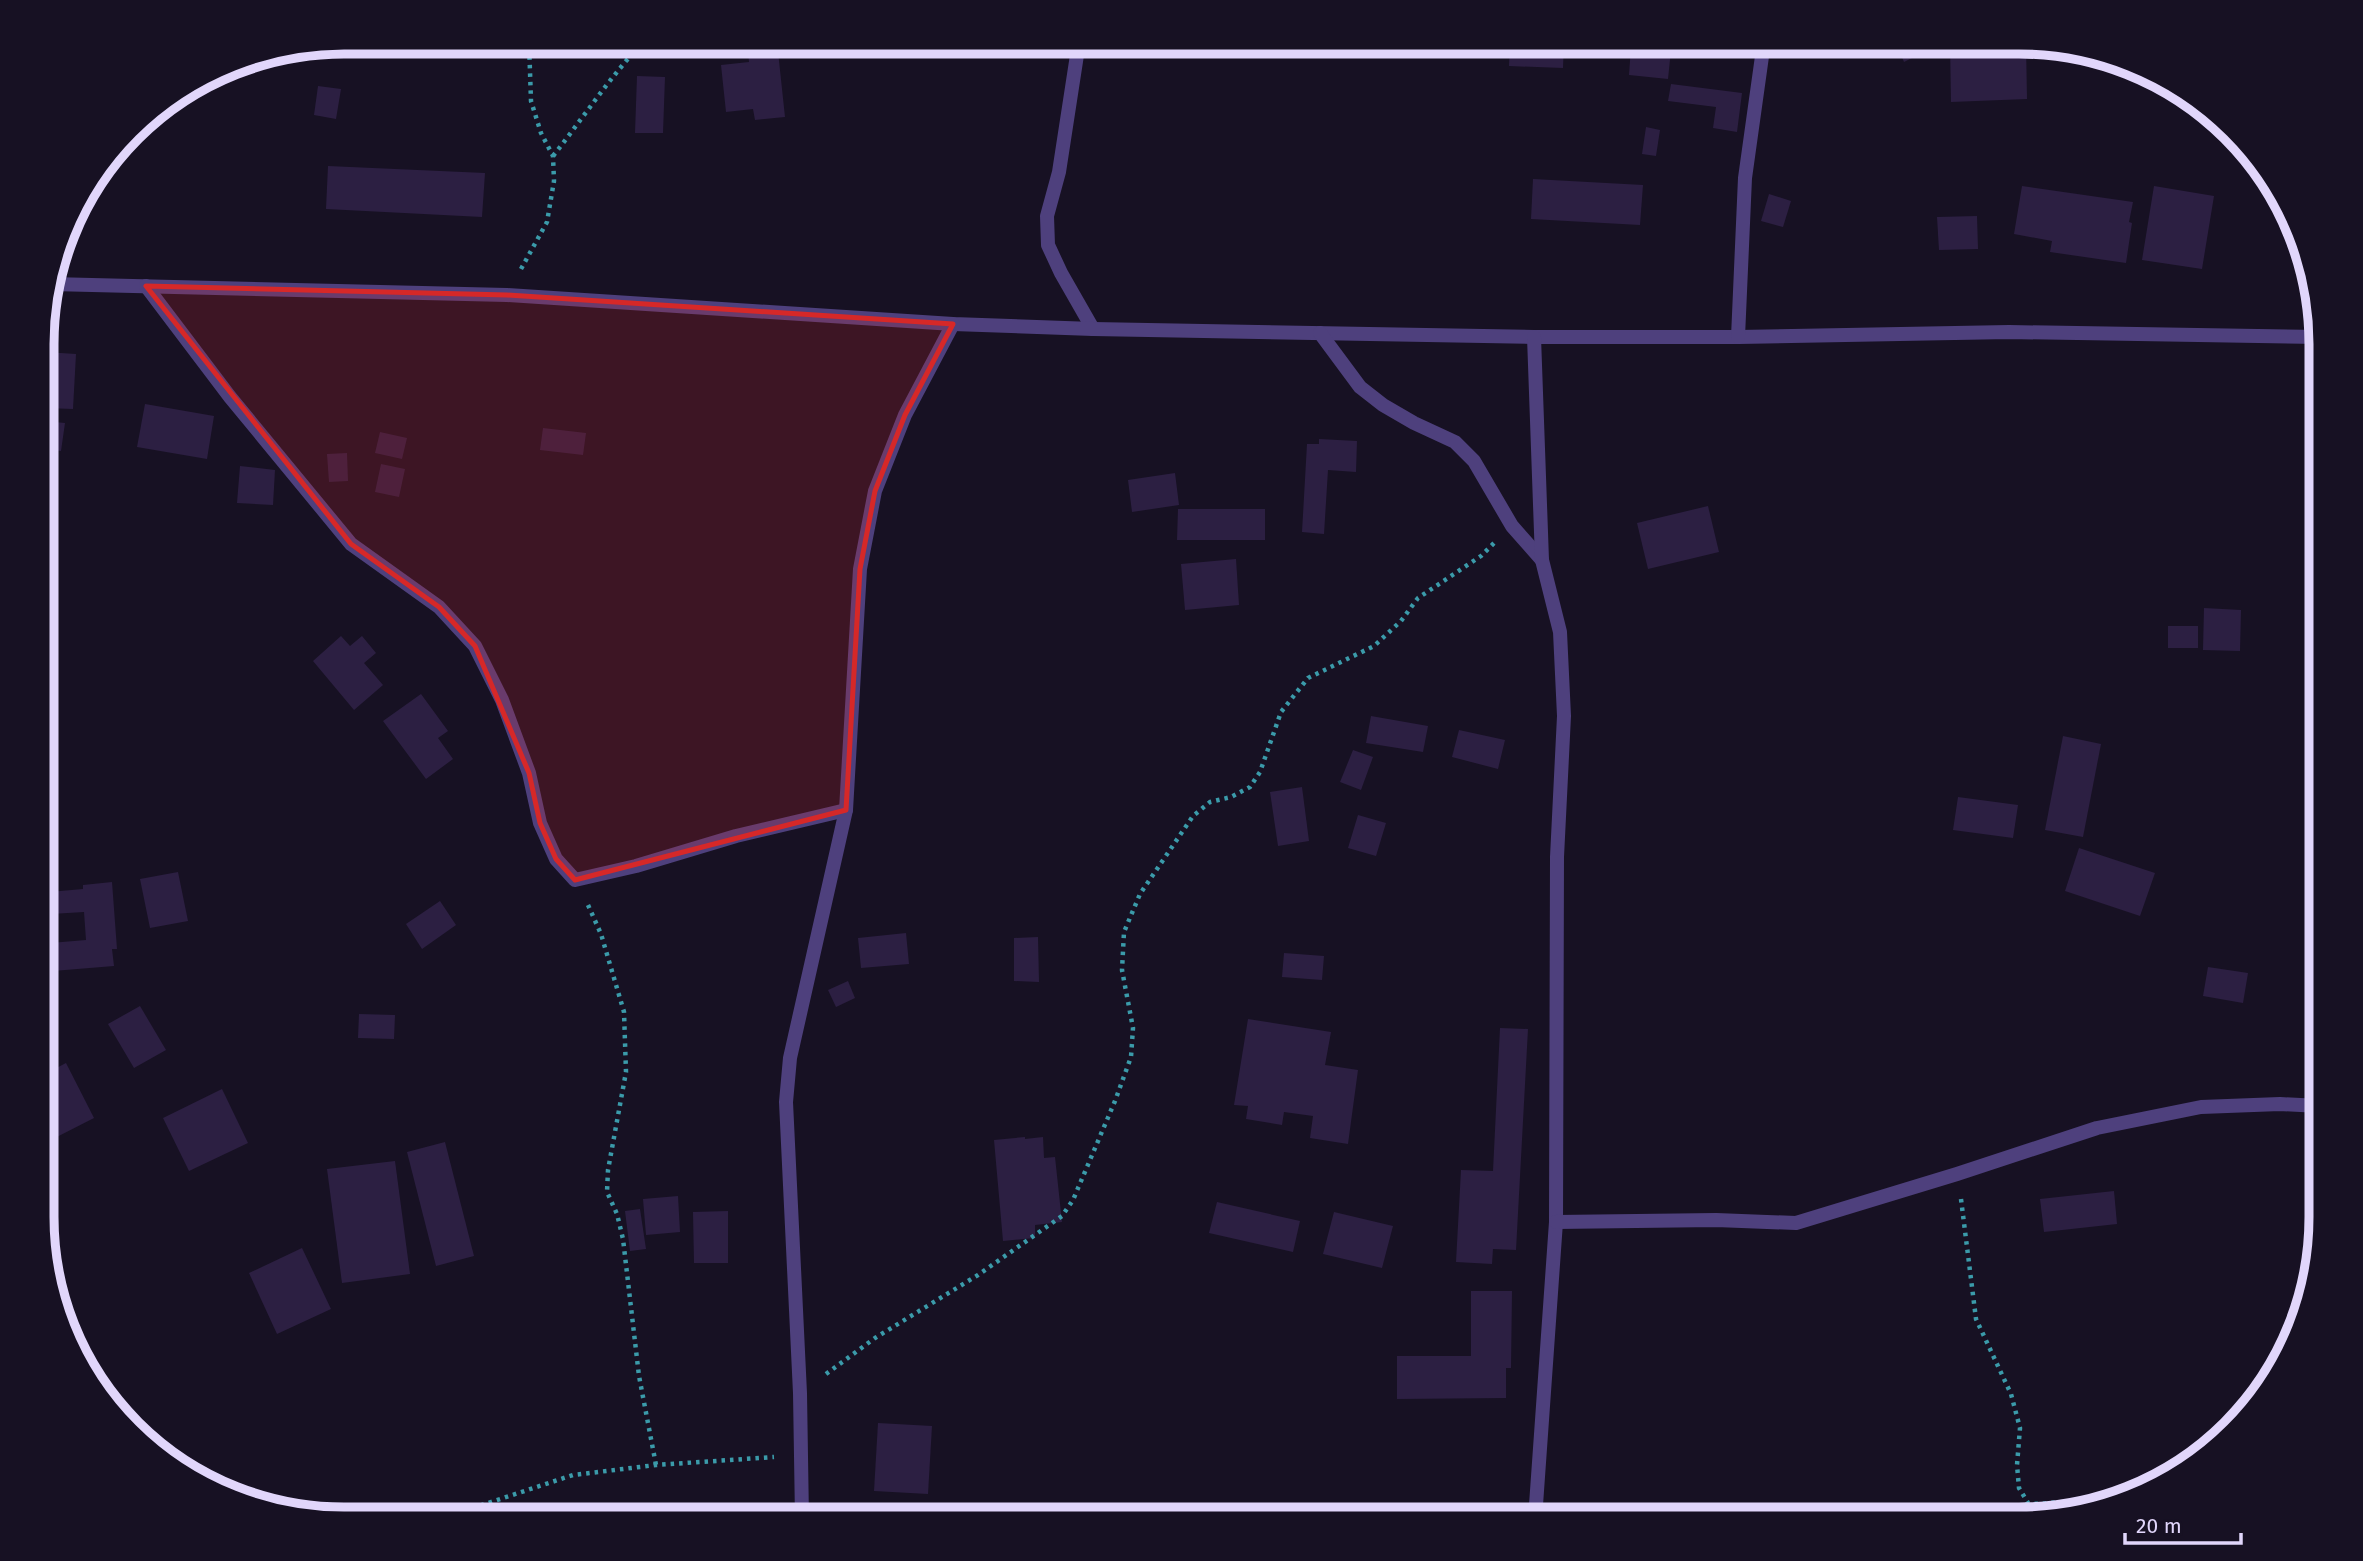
<svg xmlns="http://www.w3.org/2000/svg" width="2363" height="1561" font-family="'Fira Sans',sans-serif">
<style>
.building{fill:#2c1f42}
.lines{fill:none;stroke-linecap:round;stroke-linejoin:round}
.path{stroke:#3b9baa;stroke-width:4.5;stroke-dasharray:3.5 5;stroke-linecap:butt}
.street{stroke:#4e407d;stroke-width:14}
.marked{fill:#d62828;fill-opacity:0.2;stroke:#d62828;stroke-width:5;stroke-linejoin:round}
.rim{fill:none;stroke:#e1d6fb;stroke-width:9}
</style>
<rect width="100%" height="100%" fill="#171123"/>
<g class="building">
<path d="M747,42H777L785,117L755,120L753,109L726,112L721,65L749,62Z"/>
<path d="M1510,42H1564L1563,68L1509,66Z"/>
<path d="M1881,42H1924L1928,50L1904,62L1899,50L1887,55Z"/>
<path d="M1950,42L2026,43L2027,99L1951,102Z"/>
<path d="M1631,47L1671,50L1668,79L1629,75Z"/>
<path d="M637,76L665,77L663,133H635Z"/>
<path d="M1671,84L1742,93L1737,132L1713,128L1716,107L1668,101Z"/>
<path d="M318,86L341,89L336,119L314,115Z"/>
<path d="M1646,127L1660,130L1656,156L1642,154Z"/>
<path d="M328,166L485,173L482,217L326,209Z"/>
<path d="M1533,179L1643,185L1640,225L1531,219Z"/>
<path d="M2022,186L2133,202L2129,222L2132,223L2126,263L2050,252L2052,241L2014,234Z"/>
<path d="M2154,186L2214,196L2202,269L2142,260Z"/>
<path d="M1769,194L1791,201L1783,227L1761,221Z"/>
<path d="M1977,216L1978,249L1939,250L1937,217Z"/>
<path d="M45,352L76,354L73,409L45,408Z"/>
<path d="M145,404L214,416L207,459L137,447Z"/>
<path d="M45,421L65,423L61,451L45,449Z"/>
<path d="M543,428L586,433L583,455L540,450Z"/>
<path d="M380,432L407,438L402,459L375,453Z"/>
<path d="M1319,439L1357,441L1356,472L1328,470L1324,534L1302,532L1307,444H1319Z"/>
<path d="M347,453L348,481L329,482L327,454Z"/>
<path d="M381,464L405,469L399,497L375,492Z"/>
<path d="M240,466L275,470L273,505L237,503Z"/>
<path d="M1175,473L1179,505L1132,512L1128,480Z"/>
<path d="M1708,506L1719,552L1648,569L1637,523Z"/>
<path d="M1178,509H1265V540H1177Z"/>
<path d="M1236,559L1239,605L1185,610L1181,564Z"/>
<path d="M2204,608L2241,610L2240,651L2203,650Z"/>
<rect x="2168" y="626" width="30" height="22"/>
<path d="M341,636L350,646L362,636L376,653L364,663L383,685L354,710L313,661Z"/>
<path d="M421,694L448,731L438,738L453,759L426,779L383,721Z"/>
<path d="M1371,716L1428,726L1423,752L1366,743Z"/>
<path d="M1459,730L1505,740L1498,769L1452,757Z"/>
<path d="M2063,736L2101,744L2083,837L2045,830Z"/>
<path d="M1353,750L1373,757L1361,790L1340,782Z"/>
<path d="M1302,787L1309,841L1278,846L1270,792Z"/>
<path d="M1958,797L2018,805L2013,838L1953,830Z"/>
<path d="M1358,815L1386,823L1376,856L1348,848Z"/>
<path d="M2079,848L2155,873L2140,916L2065,891Z"/>
<path d="M178,872L188,921L150,928L140,879Z"/>
<path d="M112,882L117,949H112L114,966L53,971L50,943L86,940L84,912L51,914L49,892L83,889V885Z"/>
<path d="M440,901L456,925L422,949L406,924Z"/>
<path d="M906,933L909,964L861,968L858,938Z"/>
<path d="M1038,937L1039,982L1014,981V938Z"/>
<path d="M1284,953L1324,956L1322,980L1282,977Z"/>
<path d="M2208,967L2248,973L2243,1003L2203,996Z"/>
<path d="M848,981L855,998L836,1007L828,990Z"/>
<path d="M140,1006L166,1050L134,1068L108,1024Z"/>
<path d="M359,1014L395,1015L394,1039L358,1038Z"/>
<path d="M1248,1019L1331,1032L1325,1065L1358,1070L1348,1144L1310,1138L1313,1116L1284,1112L1282,1125L1246,1119L1248,1106L1234,1105Z"/>
<path d="M1500,1028L1528,1029L1516,1250L1493,1249L1492,1264L1456,1262L1461,1170L1493,1171Z"/>
<path d="M66,1063L94,1118L45,1143V1074Z"/>
<path d="M222,1089L248,1143L189,1171L163,1118Z"/>
<path d="M1025,1137V1139L1043,1137L1044,1158L1055,1157L1062,1222L1035,1225V1238L1003,1241L994,1140Z"/>
<path d="M445,1142L474,1256L436,1266L407,1152Z"/>
<path d="M395,1161L410,1274L342,1283L327,1169Z"/>
<path d="M2114,1191L2117,1224L2044,1232L2040,1199Z"/>
<path d="M678,1196L680,1232L646,1235L643,1199Z"/>
<path d="M1217,1202L1300,1221L1293,1252L1209,1233Z"/>
<path d="M640,1209L646,1249L630,1251L625,1211Z"/>
<path d="M728,1211V1263H694L693,1212Z"/>
<path d="M1334,1212L1393,1226L1382,1268L1323,1254Z"/>
<path d="M302,1248L331,1309L277,1334L249,1273Z"/>
<path d="M1471,1291H1512L1511,1368H1506V1398L1397,1399V1356H1471Z"/>
<path d="M878,1423L932,1426L928,1494L874,1491Z"/>
</g>
<g class="lines">
<g class="path">
<path d="M553,156C583,118 610,77 643,42"/>
<path d="M521,269L547,222L554,181L553,156L541,133L531,101L529,42"/>
<path d="M588,905L601,934L624,1012L626,1072L608,1170L607,1192L617,1214L623,1239L639,1376L656,1465"/>
<path d="M1961,1199L1976,1319L2011,1394L2020,1428L2017,1465L2019,1488L2028,1503C2045,1506 2065,1498 2081,1505"/>
<path d="M826,1374L875,1338L978,1275L1062,1216L1073,1200L1115,1101L1131,1057L1133,1028L1122,970L1124,932L1140,894L1193,816L1210,802L1231,797L1250,787L1260,772L1281,712L1308,678L1374,646L1401,621L1418,598L1481,556L1494,543"/>
<path d="M459,1519L482,1505L573,1475L656,1465L774,1457"/>
</g>
<g class="street">
<path d="M1079,42L1059,172L1047,216L1048,245L1061,273L1093,329"/>
<path d="M51,284L507,295L953,324L1093,329L1534,337H1738L2009,332L2320,337"/>
<path d="M146,286L230,397L351,544L439,607L475,646L502,700L529,773L540,823L556,859L575,880L636,866L736,836L846,810"/>
<path d="M1320,333L1360,387L1383,405L1414,423L1455,442L1474,461L1512,526L1542,560"/>
<path d="M1534,337L1542,560L1560,632L1564,716L1557,857L1556,1222L1535,1519"/>
<path d="M1738,337L1745,178L1764,42"/>
<path d="M1556,1222L1716,1220L1796,1223L1957,1174L2097,1128L2201,1107L2280,1104L2320,1106"/>
<path d="M67,1321L105,1392"/>
<path d="M802,1519L800,1393L786,1102L790,1058L846,810L860,569L875,491L905,415L953,324"/>
</g>
</g>
<path class="marked" d="M146,286L507,295L953,324L905,415L875,491L860,569L846,810L575,880L556,859L540,823L529,773L475,646L439,607L351,544Z"/>
<path d="M0 0H2363V1561H0ZM344 54H2019A290 290 0 0 1 2309 344V1217A290 290 0 0 1 2019 1507H344A290 290 0 0 1 54 1217V344A290 290 0 0 1 344 54Z" fill="#171123" fill-rule="evenodd"/>
<path class="rim" d="M344 54H2019A290 290 0 0 1 2309 344V1217A290 290 0 0 1 2019 1507H344A290 290 0 0 1 54 1217V344A290 290 0 0 1 344 54Z"/>
<path d="M2125 1533v10h116v-10" fill="none" stroke="#e1d6fb" stroke-width="3.5"/>
<text x="2136" y="1533" font-size="21" fill="#e1d6fb" stroke="#171123" stroke-width="5" paint-order="stroke">20 m</text>
</svg>
